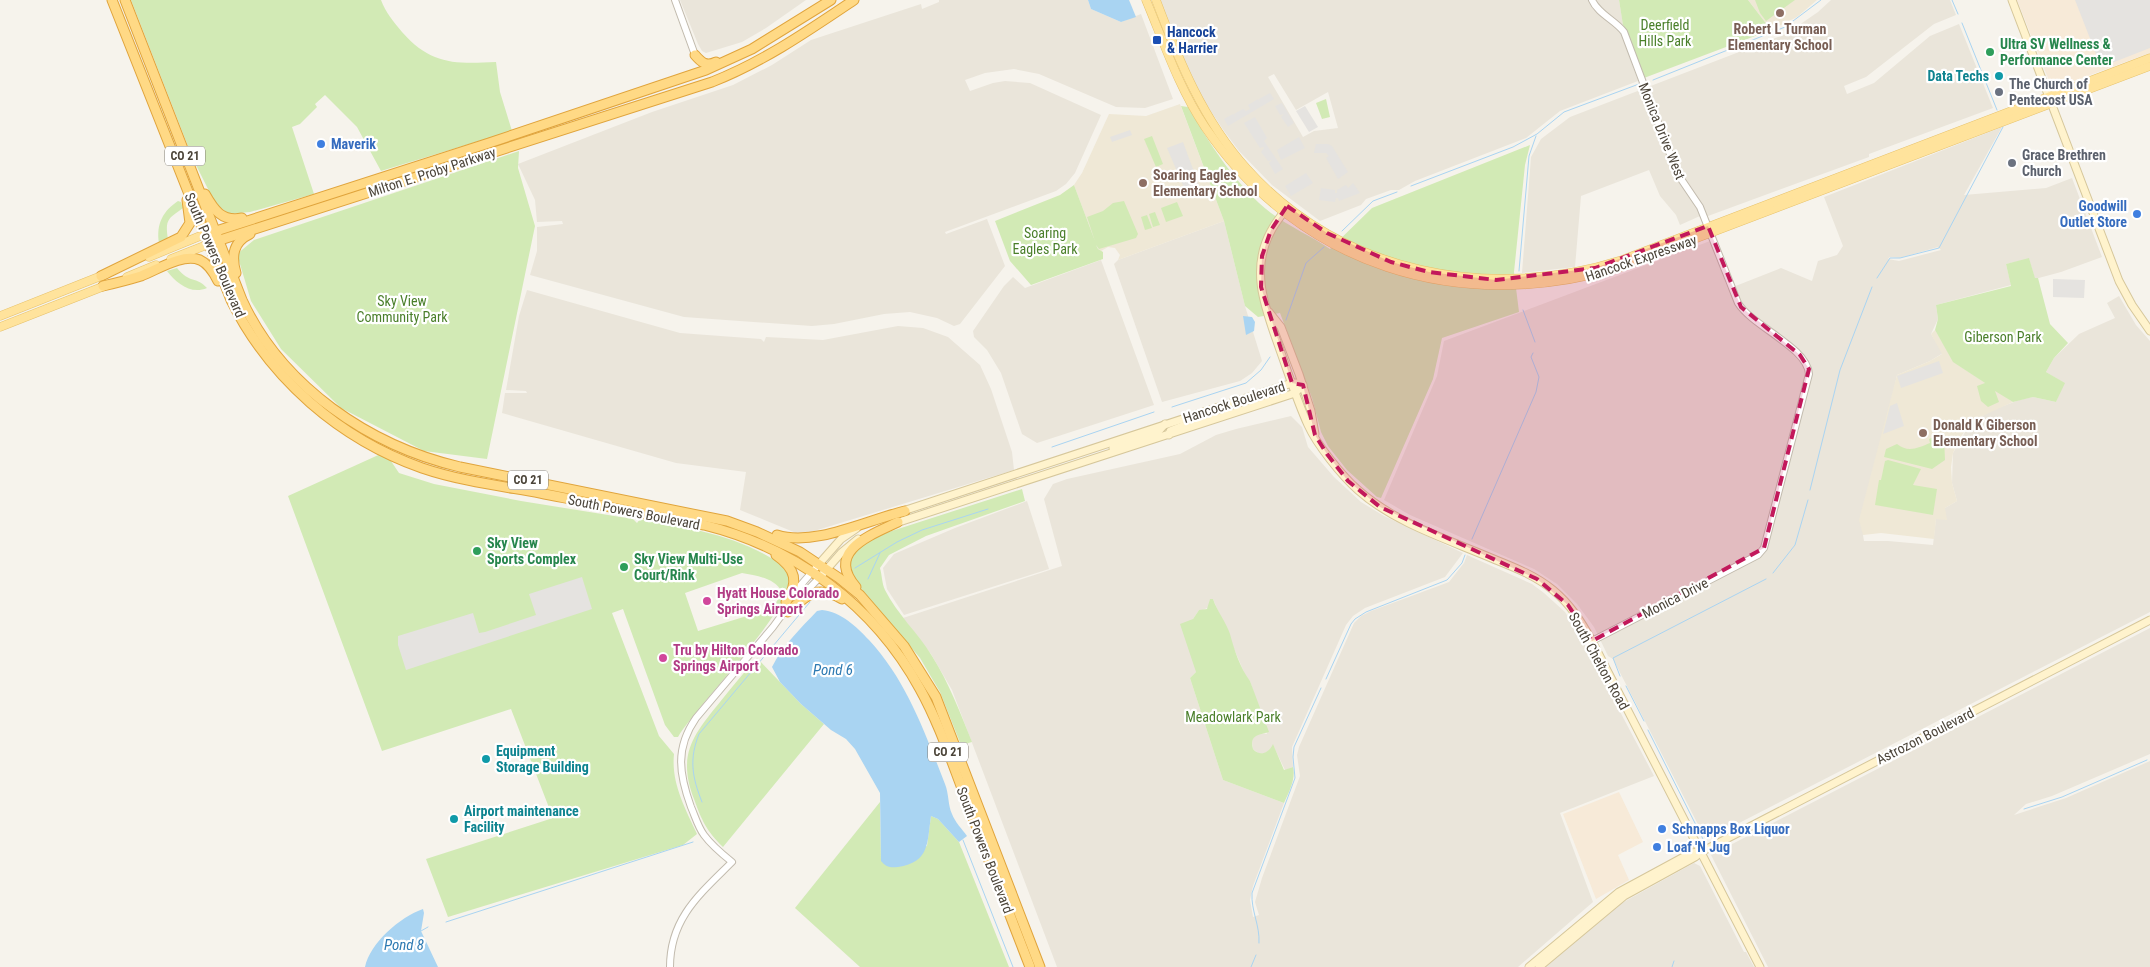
<svg xmlns="http://www.w3.org/2000/svg" width="2150" height="967" font-family="'Roboto Condensed',sans-serif">
<style>
.residential{fill:#eae5da;fill-rule:evenodd}
.commercial{fill:#f7ead8}
.education{fill:#efe8d6}
.green{fill:#d2eab5;fill-rule:evenodd}
.parking{fill:#e5e3e0}
.water{fill:#a9d4f2}
.lines{fill:none;stroke-linecap:round;stroke-linejoin:round}
.stream{stroke:#a9d4f2;stroke-width:1}
.tertiary-casing{stroke:#c2bbae;stroke-width:8}
.secondary-casing{stroke:#d6c79b;stroke-width:9}
.primary-casing{stroke:#e6c16a;stroke-width:9}
.trunk-casing{stroke:#e0a43c;stroke-width:11}
.tertiary{stroke:#fff;stroke-width:6}
.secondary{stroke:#fff3cd;stroke-width:7}
.primary{stroke:#ffe39c;stroke-width:8}
.trunk{stroke:#ffd985;stroke-width:9}
.marked{fill:#c2185b;fill-opacity:0.2;stroke:#c2185b;stroke-width:4;stroke-dasharray:10 6;stroke-linejoin:round}
.education-dot{fill:#8d6e63;stroke:#fff;stroke-width:2}
.transit-dot{fill:#1a4fb4;stroke:#fff;stroke-width:2}
.leisure-dot{fill:#2e9e5b;stroke:#fff;stroke-width:2}
.culture-dot{fill:#0f9aa8;stroke:#fff;stroke-width:2}
.worship-dot{fill:#6b7280;stroke:#fff;stroke-width:2}
.shop-dot{fill:#3f7fe0;stroke:#fff;stroke-width:2}
.hotel-dot{fill:#d1479c;stroke:#fff;stroke-width:2}
.labels{text-anchor:middle;stroke-width:4.5;stroke-linejoin:round;paint-order:stroke}
.shield{fill:#fff;stroke:#817c74;stroke-width:1}
.shield-label{font-size:12px;font-weight:bold;fill:#4b4439}
.park-label{font-size:14px;fill:#4a7f2a;stroke:#fff}
.education-label{font-size:14px;font-weight:bold;fill:#785e54;stroke:#fff;text-anchor:start}
.transit-label{font-size:14px;font-weight:bold;fill:#164399;stroke:#fff;text-anchor:start}
.leisure-label{font-size:14px;font-weight:bold;fill:#27864d;stroke:#fff;text-anchor:start}
.culture-label{font-size:14px;font-weight:bold;fill:#0d838f;stroke:#fff;text-anchor:start}
.worship-label{font-size:14px;font-weight:bold;fill:#5b616d;stroke:#fff;text-anchor:start}
.street-label{font-size:14px;fill:#4b4439;stroke:#fff}
.shop-label{font-size:14px;font-weight:bold;fill:#366cbe;stroke:#fff;text-anchor:start}
.hotel-label{font-size:14px;font-weight:bold;fill:#b23c85;stroke:#fff;text-anchor:start}
.water-label{font-size:15px;font-style:italic;fill:#2e7ab2;stroke:#fff}
</style>
<rect width="100%" height="100%" fill="#f6f3ec"/>
<g class="residential">
<path d="M680,0H806L766,28L742,42L706,53L702,51L698,44Z"/>
<path d="M939,0H1088L1091,9L1121,22L1141,14L1173,99L1145,108L1116,107L1039,74L1014,69L985,73L965,80L970,91L993,83L1005,81L1030,83L1101,115L1075,173L1066,184L1056,191L945,232L946,234L987,219L1005,266L960,324L954,326L937,318L910,312L884,314L834,324L812,326L684,317L530,275L537,251V227L563,224L562,221L537,222L535,200L518,164L652,112L733,85L772,65L811,40L921,4L922,9L939,2Z"/>
<path d="M1160,0H1619L1623,24L1622,36L1638,81L1560,111L1526,138L1415,181L1399,190H1391L1366,199L1361,205L1320,221L1272,185L1239,151L1224,131L1202,98L1182,59ZM1274,74L1296,110L1328,92L1338,128L1314,131L1303,137L1268,77Z"/>
<path d="M1831,0H1950L1956,15L1934,24L1866,77L1844,86L1847,94L1874,83L1930,36L1959,24L1993,108L1869,154V157L1708,216H1700L1680,225L1676,215L1660,196L1649,170L1581,196L1575,267L1522,273L1531,157L1541,139L1570,117L1786,34L1818,12Z"/>
<path d="M2002,127L1964,195L2046,188L2072,178L2102,257L2061,272L2035,279L2029,259L2006,264L2011,285L1936,305L1938,319L1931,334L1943,353L1930,361L1897,375L1863,535L1864,541H1888L1933,545L1936,518L1945,508L1957,501L1952,483L1953,453L1968,427L1980,417L1993,410L2019,400L2033,397L2056,402L2064,383L2046,372L2054,358L2079,334L2115,318L2107,303L2119,296L2136,325L2150,341V612L1706,840L1613,659L1608,656L1594,627L1577,604L1557,584L1534,569L1410,515L1384,500L1437,376L1444,341L1710,241L1728,289L1781,268L1812,281L1818,261L1837,255L1843,246L1824,197ZM1938,247L1941,250L1899,261L1888,259L1890,257L1900,258Z"/>
<path d="M1224,221L1245,306L1262,361L1252,373L1240,381L1162,402L1114,264L1118,260Z"/>
<path d="M1101,260L1154,405L1037,443L1022,434L1001,373L987,350L974,337L973,331L1004,286L1013,277L1025,288Z"/>
<path d="M527,290L680,333L761,339L764,342L766,337L823,340L898,326L923,328L948,337L980,365L991,389L1012,452L1014,470L801,535L740,510L746,472L676,463L502,413L505,393H527L526,391L506,390L519,316Z"/>
<path d="M1291,416L1302,427L1308,447L1334,477L1361,502L1384,516L1463,553L1445,577L1365,608L1353,616L1346,625L1292,747L1293,767L1285,770L1273,745L1268,752L1264,754L1258,753L1253,749L1252,741L1254,736L1260,733L1267,734L1250,681L1246,677L1213,599H1210L1209,607L1203,610H1199L1193,619L1196,672L1190,678L1223,780L1284,803L1253,886L1250,900L1253,917L1259,915L1255,902L1262,878L1300,776L1297,755L1299,747L1354,623L1361,616L1371,611L1449,582L1464,563L1467,555L1532,584L1544,593L1565,612L1579,634L1654,776L1560,813L1593,902L1518,967H1057L952,690L931,654L903,618L1062,566L1044,499L1053,484L1067,479L1180,454L1216,435L1236,429Z"/>
<path d="M1027,501L1049,569L904,615L887,589L883,568L894,554L955,528Z"/>
<path d="M2150,628V754L2052,796L2026,804L2014,815L2066,798L2150,761V967H1768L1711,855Z"/>
<path d="M1694,863L1700,866L1744,952H1746L1754,967H1542L1620,901L1622,903Z"/>
</g>
<g class="commercial">
<path d="M2017,0H2150V53L2055,88H2052Z"/>
<path d="M1619,792L1643,842L1618,855L1629,880L1596,899L1563,814Z"/>
</g>
<g class="education">
<path d="M1748,0H1817L1797,17L1771,30Z"/>
<path d="M1180,104L1224,221L1118,260L1120,255L1115,248L1108,247L1101,251L1098,249L1074,185L1082,173L1109,114L1146,116Z"/>
<path d="M1935,330L1954,362L2013,402L1980,417L1968,427L1959,439L1953,453L1951,467L1952,483L1957,501L1945,508L1947,520L1936,519L1934,539L1881,533L1863,535L1859,520L1897,375L1930,361L1942,354L1931,334Z"/>
</g>
<g class="green">
<path d="M131,0H381C386,13 393,21 402,32C431,65 455,64 496,62L500,92L512,131L381,171L357,127L325,95L315,104L317,107L300,124L292,127L314,194L250,212L229,214L215,203L193,159Z"/>
<path d="M1619,0H1748L1771,30L1644,78L1627,32L1623,25Z"/>
<path d="M1755,0H1795L1766,21L1760,13Z"/>
<path d="M1326,99L1330,117L1322,119L1316,103Z"/>
<path d="M1181,106L1188,107C1209,143 1238,188 1271,213C1290,227 1311,236 1330,249L1372,208L1530,145L1525,165L1514,272L1519,312L1442,338L1433,379L1381,498L1377,497L1347,470L1328,446L1321,432L1312,398L1280,313L1258,317L1245,306L1224,221Z"/>
<path d="M1152,136L1163,164L1156,167L1144,139Z"/>
<path d="M519,151L518,168L535,226L487,459L424,451L341,408L281,349L251,301L237,254L254,240Z"/>
<path d="M1074,185L1095,241L1087,217L1103,211L1113,203L1124,201L1138,234L1136,238L1099,249L1096,245L1098,249L1103,252V259L1031,285L1010,261L995,221L1060,195Z"/>
<path d="M178,201L181,202L183,208C168,219 165,219 168,239L159,243C156,224 163,211 178,201Z"/>
<path d="M1177,202L1183,216L1166,222L1161,208Z"/>
<path d="M1155,212L1160,225L1153,227L1149,214Z"/>
<path d="M1147,215L1152,228L1145,230L1141,217Z"/>
<path d="M2029,258L2035,278H2038L2050,324L2068,343L2054,358L2046,372L2065,383L2056,402L2033,397L2013,402L1995,391L1999,402L1988,407L1981,401L1977,386L1985,383L1953,362L1935,330L1938,319L1936,305L2011,286L2006,264Z"/>
<path d="M177,268C190,284 196,276 207,288C191,295 176,283 167,271Z"/>
<path d="M1938,435L1939,438L1944,437L1945,460L1932,469L1884,457L1886,449L1897,444C1908,453 1918,448 1930,443L1929,439Z"/>
<path d="M385,452L399,473L434,484L521,501L633,519L637,523L640,519C683,527 725,533 764,554C773,559 787,566 790,576C798,603 695,707 678,737H674L665,725L623,609L612,613L659,736L674,754C671,783 685,808 697,834L683,845L448,917L426,859L553,818L511,709L382,751L288,496ZM742,573C756,576 774,577 782,592L773,608L698,631L685,593Z"/>
<path d="M1888,460L1921,469L1913,485L1937,489L1933,515L1875,505L1879,480H1881L1885,461Z"/>
<path d="M1022,489L1025,501L926,536L889,555L880,568C882,575 882,584 885,590C897,614 918,633 932,656C949,683 960,712 972,742L961,745L940,692L920,658L854,580L847,562L851,554L870,538Z"/>
<path d="M1210,599H1213C1217,611 1226,622 1230,634C1234,649 1240,668 1250,681L1269,732C1260,735 1249,734 1253,749C1260,757 1269,753 1273,744L1284,770L1293,767C1296,779 1289,792 1284,803L1223,780L1190,678L1196,672L1180,624L1193,619L1199,610L1207,609Z"/>
<path d="M757,658L801,704L824,724L723,847C706,830 702,821 694,799C677,755 693,735 720,702C732,687 744,672 757,658Z"/>
<path d="M880,802L881,861L927,846L931,816L938,819L959,842L1009,967H860L795,908Z"/>
</g>
<g class="parking">
<path d="M2075,0H2150V48L2104,66L2098,59Z"/>
<path d="M1270,93L1274,99L1228,126L1224,119L1233,114L1236,117L1234,114L1243,109L1246,111L1250,109L1248,105L1258,99L1260,102L1259,99Z"/>
<path d="M1282,103L1294,123L1288,127L1281,117L1284,114L1280,115L1275,106Z"/>
<path d="M1305,106L1318,127L1309,132L1296,111Z"/>
<path d="M1255,117L1267,138L1264,141L1283,169L1275,174L1269,163L1272,160L1268,161L1261,152L1264,148L1263,147L1260,148L1244,123Z"/>
<path d="M1130,130L1132,135L1112,142L1110,137Z"/>
<path d="M1299,137L1305,148L1281,160L1277,150Z"/>
<path d="M1183,142L1199,185L1185,190L1167,148Z"/>
<path d="M1316,144H1328L1332,146L1348,172L1338,179L1326,158L1329,156L1326,153H1314Z"/>
<path d="M1306,173L1313,183L1291,196L1285,186Z"/>
<path d="M1353,183L1360,193L1339,201L1338,198H1336L1335,202L1319,200L1321,188L1335,190V193H1337V190L1342,187L1346,185L1348,188Z"/>
<path d="M2053,279L2085,280L2084,298L2053,297Z"/>
<path d="M1939,361L1943,373L1901,388L1897,376Z"/>
<path d="M1897,403L1904,426L1883,434L1890,406Z"/>
<path d="M582,577L592,609L406,670L398,645V636L473,613L479,633L485,632L536,615L529,594Z"/>
</g>
<g class="water">
<path d="M1088,0H1129L1136,17L1121,22L1091,9Z"/>
<path d="M1243,316L1252,317L1255,322L1254,331L1246,335Z"/>
<path d="M822,610C841,612 856,626 869,640C907,681 925,733 945,784C949,794 948,806 952,814C955,822 962,829 967,836L959,842L938,819L931,816C927,843 930,862 898,867C890,868 886,867 881,861L880,793L855,749L846,739L831,730L801,704L780,682L772,667C783,645 801,628 817,611Z"/>
<path d="M423,909L424,913L421,931L438,967H365C370,943 400,917 423,909Z"/>
</g>
<g class="lines">
<g class="stream">
<path d="M1952,0L1958,14"/>
<path d="M1962,23L1997,110"/>
<path d="M1653,80L1785,27L1821,0"/>
<path d="M1411,186L1513,147L1537,134L1564,112L1639,84"/>
<path d="M1342,231L1373,201L1397,192"/>
<path d="M1519,271L1529,156L1536,136"/>
<path d="M1877,278L1890,258H1900L1939,248L2003,127"/>
<path d="M1523,310L1535,342"/>
<path d="M1286,320L1306,263L1324,247"/>
<path d="M1172,407L1246,383L1261,370L1270,357"/>
<path d="M1052,447L1154,412"/>
<path d="M1810,490L1840,370L1872,287"/>
<path d="M1472,539L1536,392L1539,377L1531,357L1533,353"/>
<path d="M855,568L897,542L922,530L988,509"/>
<path d="M1773,573L1795,545L1808,500"/>
<path d="M868,579L880,553"/>
<path d="M1620,676L1613,658L1766,579"/>
<path d="M1326,679L1351,624L1355,619L1366,612L1447,580L1462,563L1465,555"/>
<path d="M1626,686L1644,721"/>
<path d="M1648,730L1704,841"/>
<path d="M702,802C692,777 689,759 699,734L810,602"/>
<path d="M2024,809L2062,797L2147,760"/>
<path d="M963,840L1013,967"/>
<path d="M446,922L693,842"/>
<path d="M421,931L428,927"/>
<path d="M1259,943C1260,925 1251,911 1252,893L1295,778L1293,757L1294,747L1321,688"/>
<path d="M1251,967L1256,955"/>
<path d="M1672,967L1674,961"/>
</g>
<defs>
<g id="tertiary">
<path d="M675,0L695,55"/>
<path d="M800,598L820,577"/>
<path d="M1592,641L1758,555L1764,548L1809,374C1807,347 1753,327 1738,303L1700,207L1677,173L1624,32C1615,20 1598,14 1592,0"/>
<path d="M670,967C670,918 700,894 732,862C722,854 712,846 704,835C698,827 695,816 691,807C679,774 675,748 696,718L773,627L781,616L786,602L819,564"/>
</g>
<g id="secondary">
<path d="M2012,0L2119,281L2132,305L2150,331"/>
<path d="M1286,209C1281,216 1275,223 1271,231C1249,271 1266,310 1280,350C1289,375 1297,401 1308,425C1317,445 1342,476 1358,490C1396,524 1450,540 1496,560C1516,568 1536,576 1553,590C1570,604 1581,621 1592,641L1760,967"/>
<path d="M1269,312L1281,327L1299,374L1311,411L1315,434"/>
<path d="M1169,435L1170,431L1213,414"/>
<path d="M1113,448L1158,432L1165,424"/>
<path d="M900,512L1292,383H1296"/>
<path d="M893,524L1289,395L1295,393L1303,385"/>
<path d="M819,564L841,539L857,528"/>
<path d="M820,577L841,553L858,539"/>
<path d="M1529,967L1619,892L1691,853L1700,852"/>
<path d="M1539,967L1624,896L1695,857L1701,852L2150,620"/>
</g>
<g id="primary">
<path d="M1146,0C1164,43 1179,88 1205,127C1299,266 1459,315 1618,268L2150,66"/>
<path d="M1156,0C1179,61 1203,120 1247,169C1341,274 1490,302 1622,260L2150,58"/>
<path d="M149,257L205,234"/>
<path d="M171,259L209,244"/>
<path d="M127,277L156,265"/>
<path d="M0,316L106,274"/>
<path d="M0,327L107,285"/>
</g>
<g id="trunk">
<path d="M112,0L231,300C270,379 340,439 422,468C460,481 501,486 540,493C595,504 649,515 704,525C796,548 874,605 920,689C940,725 953,766 968,804C988,859 1009,913 1030,967"/>
<path d="M125,0L242,300C282,387 370,446 460,467L727,521L757,532L800,552L839,578L860,595L904,646L936,697L1040,967"/>
<path d="M695,55C701,62 706,67 716,62"/>
<path d="M205,194C214,210 222,222 242,218"/>
<path d="M210,233L489,143L706,70L752,49L831,0"/>
<path d="M214,242L712,82C763,62 808,31 854,0"/>
<path d="M236,273C231,256 233,242 250,234"/>
<path d="M101,276L181,237L190,223L187,200"/>
<path d="M103,286C116,283 128,280 141,276C157,270 182,253 200,260C209,264 214,273 218,281"/>
<path d="M777,535C814,547 867,520 905,511"/>
<path d="M776,555C796,569 799,582 786,602"/>
<path d="M856,587C825,551 871,535 898,522"/>
<path d="M788,612C807,595 817,584 842,599"/>
</g>
</defs>
<use href="#tertiary" class="tertiary-casing"/>
<use href="#secondary" class="secondary-casing"/>
<use href="#primary" class="primary-casing"/>
<use href="#trunk" class="trunk-casing"/>
<use href="#tertiary" class="tertiary"/>
<use href="#secondary" class="secondary"/>
<use href="#primary" class="primary"/>
<use href="#trunk" class="trunk"/>
</g>
<path class="marked" d="M1287,206L1327,233L1391,262L1429,272L1496,280L1595,268L1708,226L1741,307L1800,355L1809,369L1764,548L1592,641L1568,605L1537,579L1380,507L1348,481L1327,454L1315,435L1303,385L1292,383L1261,287L1262,256L1271,230Z"/>
<g class="education-dot">
<circle cx="1780" cy="13" r="5"/>
<circle cx="1143" cy="183" r="5"/>
<circle cx="1923" cy="433" r="5"/>
</g>
<rect class="transit-dot" x="1152" y="35" width="10" height="10" rx="2.5"/>
<g class="leisure-dot">
<circle cx="1990" cy="52" r="5"/>
<circle cx="477" cy="551" r="5"/>
<circle cx="624" cy="567" r="5"/>
</g>
<g class="culture-dot">
<circle cx="1999" cy="76" r="5"/>
<circle cx="486" cy="759" r="5"/>
<circle cx="454" cy="819" r="5"/>
</g>
<g class="worship-dot">
<circle cx="1999" cy="92" r="5"/>
<circle cx="2012" cy="163" r="5"/>
</g>
<g class="shop-dot">
<circle cx="321" cy="144" r="5"/>
<circle cx="2137" cy="214" r="5"/>
<circle cx="1662" cy="829" r="5"/>
<circle cx="1657" cy="847" r="5"/>
</g>
<g class="hotel-dot">
<circle cx="707" cy="601" r="5"/>
<circle cx="663" cy="658" r="5"/>
</g>
<g class="labels">
<g class="shield">
<rect x="165" y="146.5" width="40" height="19" rx="4"/>
<rect x="508" y="470.5" width="40" height="19" rx="4"/>
<rect x="928" y="742.5" width="40" height="19" rx="4"/>
</g>
<g class="shield-label">
<text x="185" y="160">CO 21</text>
<text x="528" y="484">CO 21</text>
<text x="948" y="756">CO 21</text>
</g>
<g class="park-label">
<text x="1665" y="30">Deerfield<tspan x="1665" dy="16">Hills Park</tspan></text>
<text x="1045" y="238">Soaring<tspan x="1045" dy="16">Eagles Park</tspan></text>
<text x="402" y="306">Sky View<tspan x="402" dy="16">Community Park</tspan></text>
<text x="2003" y="342">Giberson Park</text>
<text x="1233" y="722">Meadowlark Park</text>
</g>
<g class="education-label">
<text x="1780" y="34" text-anchor="middle">Robert L Turman<tspan x="1780" dy="16">Elementary School</tspan></text>
<text x="1153" y="180">Soaring Eagles<tspan x="1153" dy="16">Elementary School</tspan></text>
<text x="1933" y="430">Donald K Giberson<tspan x="1933" dy="16">Elementary School</tspan></text>
</g>
<g class="transit-label">
<text x="1167" y="37">Hancock<tspan x="1167" dy="16">&amp; Harrier</tspan></text>
</g>
<g class="leisure-label">
<text x="2000" y="49">Ultra SV Wellness &amp;<tspan x="2000" dy="16">Performance Center</tspan></text>
<text x="487" y="548">Sky View<tspan x="487" dy="16">Sports Complex</tspan></text>
<text x="634" y="564">Sky View Multi-Use<tspan x="634" dy="16">Court/Rink</tspan></text>
</g>
<g class="culture-label">
<text x="1989" y="81" text-anchor="end">Data Techs</text>
<text x="496" y="756">Equipment<tspan x="496" dy="16">Storage Building</tspan></text>
<text x="464" y="816">Airport maintenance<tspan x="464" dy="16">Facility</tspan></text>
</g>
<g class="worship-label">
<text x="2009" y="89">The Church of<tspan x="2009" dy="16">Pentecost USA</tspan></text>
<text x="2022" y="160">Grace Brethren<tspan x="2022" dy="16">Church</tspan></text>
</g>
<g class="street-label">
<text transform="translate(1662 131) rotate(68)" y="5">Monica Drive West</text>
<text transform="translate(432 172) rotate(-18)" y="5">Milton E. Proby Parkway</text>
<text transform="translate(215 255) rotate(67)" y="5">South Powers Boulevard</text>
<text transform="translate(1641 258) rotate(-19)" y="5">Hancock Expressway</text>
<text transform="translate(1234 402) rotate(-18)" y="5">Hancock Boulevard</text>
<text transform="translate(634 512) rotate(11)" y="5">South Powers Boulevard</text>
<text transform="translate(1675 598) rotate(-27)" y="5">Monica Drive</text>
<text transform="translate(1599 661) rotate(61)" y="5">South Chelton Road</text>
<text transform="translate(1925 736) rotate(-27)" y="5">Astrozon Boulevard</text>
<text transform="translate(985 850) rotate(69)" y="5">South Powers Boulevard</text>
</g>
<g class="shop-label">
<text x="331" y="149">Maverik</text>
<text x="2127" y="211" text-anchor="end">Goodwill<tspan x="2127" dy="16">Outlet Store</tspan></text>
<text x="1672" y="834">Schnapps Box Liquor</text>
<text x="1667" y="852">Loaf 'N Jug</text>
</g>
<g class="hotel-label">
<text x="717" y="598">Hyatt House Colorado<tspan x="717" dy="16">Springs Airport</tspan></text>
<text x="673" y="655">Tru by Hilton Colorado<tspan x="673" dy="16">Springs Airport</tspan></text>
</g>
<g class="water-label">
<text x="833" y="675">Pond 6</text>
<text x="404" y="950">Pond 8</text>
</g>
</g>
</svg>
